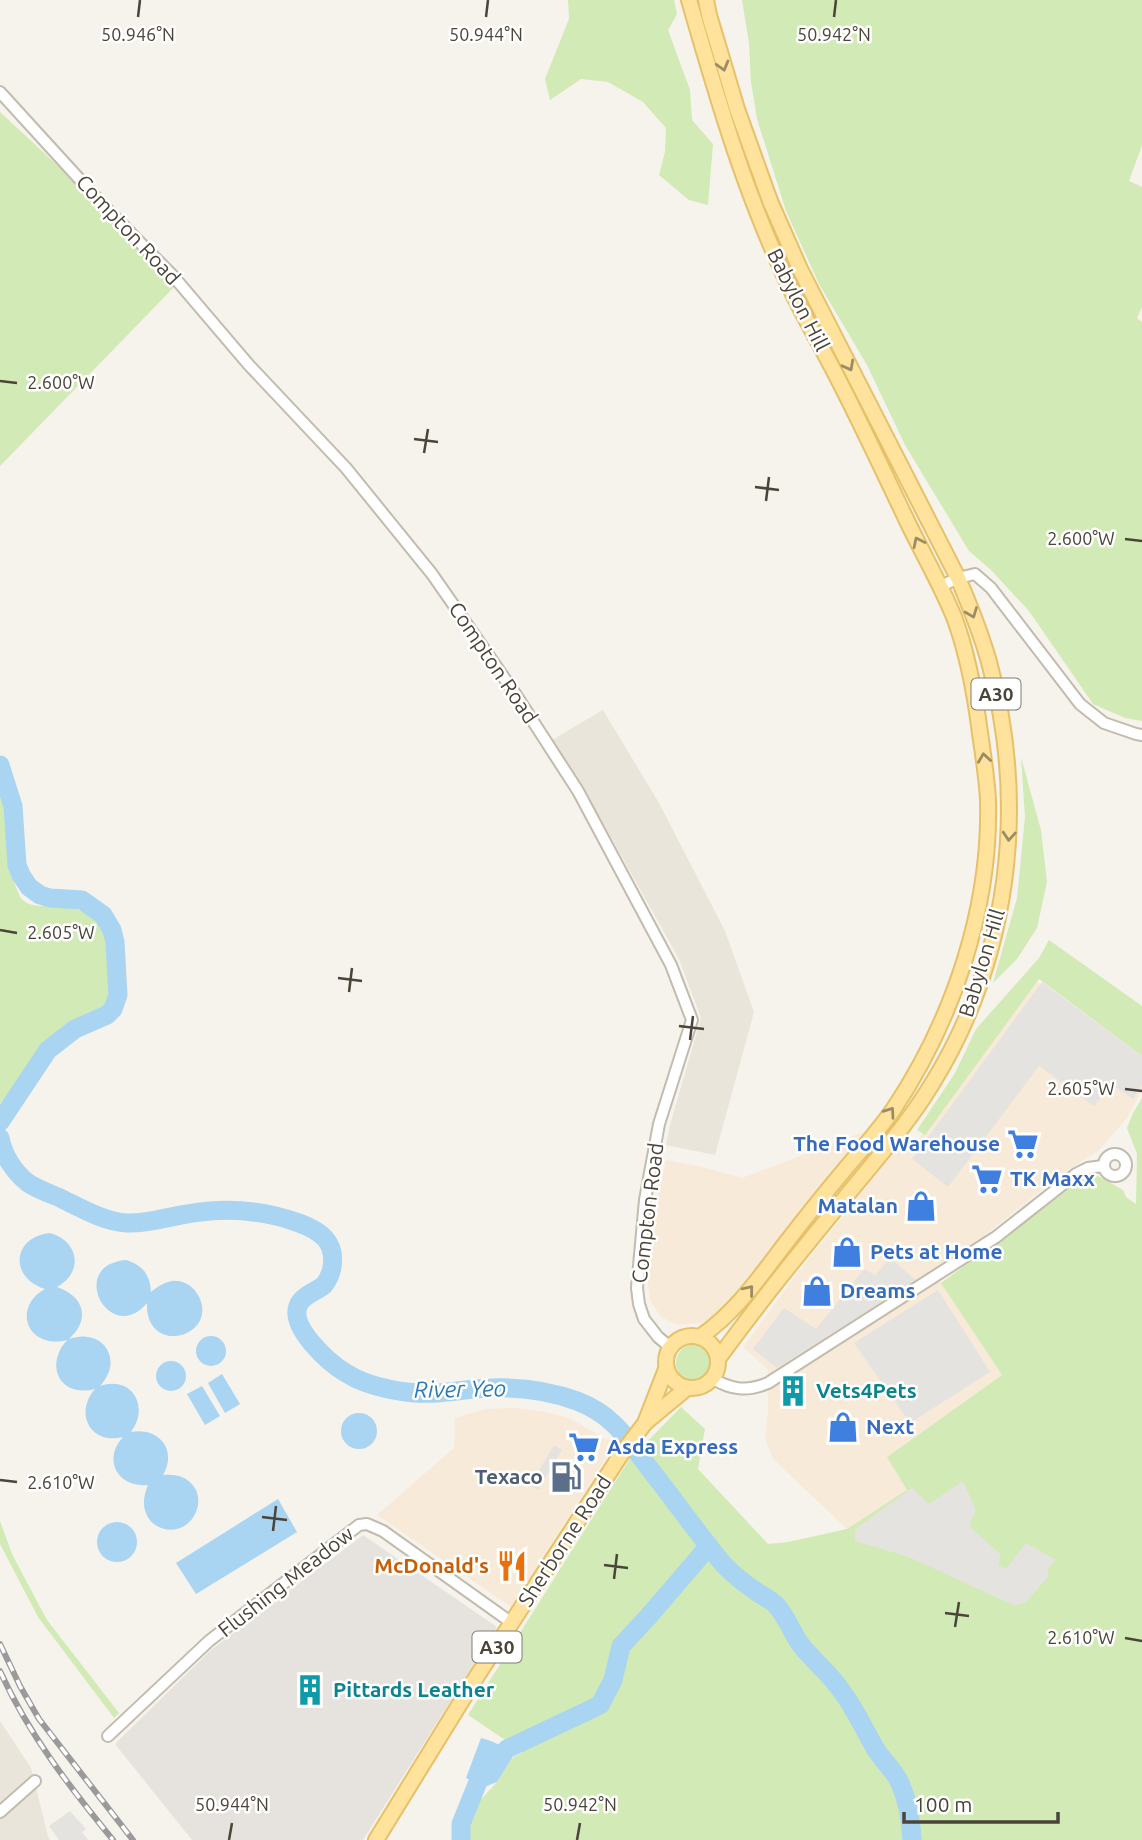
<svg xmlns="http://www.w3.org/2000/svg" width="1142" height="1840" font-family="Ubuntu,sans-serif">
<style>
.residential{fill:#eae5da}
.commercial{fill:#f7ead8}
.industrial{fill:#e6e2dd}
.green{fill:#d2eab5}
.parking{fill:#e5e3e0}
.water{fill:#a9d4f2}
.lines{fill:none;stroke-linecap:round;stroke-linejoin:round}
.stream{stroke:#a9d4f2;stroke-width:3.5}
.river{stroke:#a9d4f2;stroke-width:19}
.minor-casing{stroke:#c2bbae;stroke-width:14}
.major-casing{stroke:#e6c16a;stroke-width:18}
.minor{stroke:#fff;stroke-width:10}
.major{stroke:#ffe39c;stroke-width:14}
.rail-casing{stroke:#9a9a9a;stroke-width:6}
.rail{stroke:#fff;stroke-width:3.5;stroke-dasharray:10;stroke-linecap:butt}
.oneway{stroke:#9c8c66}
.ticks{fill:none;stroke:#4b4439;stroke-width:2.5}
.labels{text-anchor:middle;stroke-width:5;stroke-linejoin:round;paint-order:stroke}
.shield{fill:#fff;stroke:#817c74;stroke-width:2}
.shield-label{font-size:19px;font-weight:bold;fill:#4b4439}
.street-label{font-size:21px;fill:#4b4439;stroke:#fff}
.shop-label{font-size:21px;font-weight:bold;fill:#366cbe;stroke:#fff;text-anchor:start}
.culture-label{font-size:21px;font-weight:bold;fill:#0d838f;stroke:#fff;text-anchor:start}
.service-label{font-size:21px;font-weight:bold;fill:#4e5e75;stroke:#fff;text-anchor:end}
.food-label{font-size:21px;font-weight:bold;fill:#c56008;stroke:#fff;text-anchor:end}
.water-label{font-size:23px;font-style:italic;fill:#2e7ab2;stroke:#fff}
.ticks-label{font-size:18px;text-anchor:middle;fill:#4b4439;stroke:#fff;stroke-width:5;stroke-linejoin:round;paint-order:stroke}
</style>
<rect width="100%" height="100%" fill="#f6f3ec"/>
<g class="residential">
<path d="M603,710L659,803L725,931L754,1012L715,1155L666,1145L670,1125L701,1018L679,959L583,787L552,740Z"/>
<path d="M0,1721L31,1768L48,1836L50,1840H0Z"/>
</g>
<g class="commercial">
<path d="M1035,980L1142,1061V1090L1127,1118L1099,1150L1056,1178L984,1236L933,1270L1002,1375L888,1456L908,1490L847,1529L773,1459L765,1438L768,1413V1370L743,1347L796,1275L906,1137L915,1144Z"/>
<path d="M863,1132L785,1232L720,1312L701,1323L678,1325L661,1317L650,1300L647,1278L655,1227L658,1195L666,1160L703,1167L742,1178Z"/>
<path d="M515,1408L546,1412L569,1418L615,1444L511,1607L377,1515L454,1448L455,1418L486,1409Z"/>
</g>
<path class="industrial" d="M363,1535L497,1627L363,1840H192L115,1744L211,1650Z"/>
<g class="green">
<path d="M568,0H674L677,14L668,30L690,90L692,120L713,144L708,205L689,200L659,175L665,152L666,128L643,102L608,82L581,79L550,100L545,79L569,19Z"/>
<path d="M742,0H1142V145L1129,181L1142,187V307L1137,318L1142,322V721L1125,718L1093,704L1029,611L991,570L969,551L905,445L867,365L819,284L786,211L757,119L751,82L749,43Z"/>
<path d="M0,112L181,280L0,466Z"/>
<path d="M1021,757L1041,830L1047,882L1037,928L1017,959L993,983L1017,898L1025,817Z"/>
<path d="M0,786L6,802L11,829L10,872L20,897C26,905 35,906 44,906C86,909 105,909 113,957C115,976 116,994 107,1011L75,1027L69,1028L48,1041L0,1104Z"/>
<path d="M1049,940L1142,1006V1056L1039,979L925,1135L917,1130L955,1073L976,1029L1039,958Z"/>
<path d="M1142,1098V1840H453L454,1829L497,1782L512,1758L523,1752L468,1715L629,1460L681,1407L705,1429L698,1469L768,1544L788,1542L847,1529L907,1490L887,1457L1002,1375L941,1283L1089,1174L1098,1176L1123,1190L1126,1197L1136,1204L1137,1154L1127,1128L1133,1113Z"/>
<circle cx="695" cy="1363" r="19"/>
<path d="M0,1521L12,1554L47,1620L119,1713L114,1718L38,1617L0,1544Z"/>
</g>
<g class="parking">
<path d="M1042,982L1142,1056V1085L1133,1099L1111,1084L1094,1106L1039,1066L948,1187L912,1159Z"/>
<path d="M890,1258L916,1280L777,1368L753,1349L784,1308L816,1329L864,1269L875,1275Z"/>
<path d="M938,1290L990,1372L910,1423L854,1343Z"/>
<path d="M554,1445L562,1450L538,1490L530,1485Z"/>
<path d="M963,1481L976,1510L969,1526L1001,1555L998,1565L1006,1569L1026,1543L1056,1560L1047,1570L1049,1576L1026,1602L1015,1606L909,1557L855,1541V1529L912,1488L929,1504Z"/>
<path d="M70,1811L86,1829L82,1832L88,1840H59L49,1826Z"/>
</g>
<g class="water">
<path d="M50,1233C79,1241 84,1272 57,1287C84,1296 91,1319 69,1339C102,1327 125,1359 100,1386C132,1375 150,1407 131,1432C158,1427 178,1449 163,1475C177,1474 189,1477 196,1490C199,1497 199,1505 196,1512C182,1546 129,1528 148,1485C118,1488 102,1460 123,1437C90,1445 74,1413 95,1389C60,1398 44,1366 67,1340C28,1350 11,1308 45,1289C9,1278 12,1237 50,1233Z"/>
<path d="M126,1260C143,1265 150,1275 151,1292C161,1284 172,1277 185,1283C192,1286 197,1292 200,1299C216,1338 145,1356 147,1303C110,1347 66,1265 126,1260Z"/>
<circle cx="211" cy="1351" r="15"/>
<circle cx="171" cy="1376" r="15"/>
<path d="M222,1374L240,1404L225,1413L208,1383Z"/>
<path d="M202,1386L220,1416L205,1425L187,1394Z"/>
<circle cx="359" cy="1431" r="18"/>
<path d="M278,1499L297,1532L196,1594L176,1563Z"/>
<circle cx="117" cy="1542" r="20"/>
<path d="M481,1738C495,1742 504,1745 512,1758L497,1782L484,1787L466,1778Z"/>
</g>
<g class="lines">
<path class="stream" d="M0,1144L1,1143"/>
<g class="river">
<path d="M0,765L13,806L17,865L21,875L29,887L40,895L50,898L82,900L103,915L112,930L115,942L118,995L113,1009L107,1015L75,1029L48,1050L0,1122"/>
<path d="M0,1138C3,1155 14,1172 28,1183C37,1189 48,1193 58,1197C79,1207 104,1222 127,1223C147,1224 167,1217 187,1214C225,1207 263,1210 299,1223C321,1231 336,1242 332,1267C331,1273 328,1280 324,1285C316,1292 302,1295 298,1306C290,1328 329,1363 346,1373C369,1388 410,1395 437,1393C455,1392 473,1388 491,1388C519,1387 550,1391 577,1401C614,1415 627,1439 649,1468C673,1498 695,1530 719,1559C730,1573 745,1584 760,1594C765,1597 772,1601 776,1605C787,1617 792,1633 801,1645C811,1658 823,1668 833,1680C851,1701 862,1725 875,1748C882,1760 893,1769 899,1781C907,1798 911,1821 912,1840"/>
<path d="M461,1840V1824L480,1777L507,1749L600,1705L613,1680L621,1646L648,1617L709,1546"/>
</g>
<defs>
<g id="minor">
<path d="M0,92L104,206L174,277L248,364L346,468L432,574L516,695L578,791L671,965L692,1020L659,1124L645,1200L637,1288L639,1304L644,1319L658,1337L670,1347"/>
<path d="M939,587L958,578L975,574L991,588L1080,704L1104,723L1136,734L1142,735"/>
<circle cx="1115" cy="1165" r="11"/>
<path d="M712,1378C731,1390 747,1392 768,1383L996,1237L1076,1174L1088,1168L1103,1166"/>
<path d="M108,1736L209,1641L359,1525L367,1524L383,1531L512,1623"/>
<path d="M0,1812L35,1781"/>
</g>
<g id="major">
<path d="M689,0C718,101 747,201 794,296C807,322 822,348 836,375C861,423 884,473 908,523C923,554 941,585 954,617C968,654 975,694 980,733C983,755 987,778 988,800C991,908 953,1020 893,1110C879,1130 862,1149 846,1168C825,1193 805,1218 785,1244C759,1278 736,1312 700,1337"/>
<path d="M706,0L709,15L737,109L770,201L800,269L958,578C970,606 981,633 989,662C1028,805 1010,958 932,1084C909,1122 880,1155 852,1189C806,1245 760,1301 718,1359"/>
<circle cx="692" cy="1362" r="26"/>
<path d="M646,1422L687,1388"/>
<path d="M376,1840L477,1676L620,1456L645,1423L666,1369"/>
</g>
</defs>
<use href="#minor" class="minor-casing"/>
<use href="#major" class="major-casing"/>
<use href="#minor" class="minor"/>
<use href="#major" class="major"/>
<defs>
<g id="rail">
<path d="M0,1644L20,1686L39,1719L133,1840"/>
<path d="M0,1671C29,1735 69,1786 113,1840"/>
</g>
</defs>
<use href="#rail" class="rail-casing"/>
<use href="#rail" class="rail"/>
</g>
<defs><path id="oneway-chevron" d="M-2-3.5L2.5 0L-2 3.5" fill="none" stroke-width="1.6" stroke-linecap="round" stroke-linejoin="round" transform="scale(1.75)"/></defs>
<g class="oneway">
<use href="#oneway-chevron" transform="translate(723 66) rotate(74)"/>
<use href="#oneway-chevron" transform="translate(849 366) rotate(62)"/>
<use href="#oneway-chevron" transform="translate(918 542) rotate(-116)"/>
<use href="#oneway-chevron" transform="translate(972 613) rotate(69)"/>
<use href="#oneway-chevron" transform="translate(984 758) rotate(-98)"/>
<use href="#oneway-chevron" transform="translate(1009 836) rotate(94)"/>
<use href="#oneway-chevron" transform="translate(890 1112) rotate(-55)"/>
<use href="#oneway-chevron" transform="translate(749 1290) rotate(-51)"/>
</g>
<path class="ticks" d="M138,17L140,0M486,17L488,0M834,17L836,0M0,381L17,383M414,439L438,442M424,453L428,429M755,487L779,490M766,501L769,477M1125,539L1142,541M0,930L17,933M338,978L362,981M349,992L352,968M679,1026L704,1029M690,1040L693,1016M1125,1089L1142,1091M0,1480L17,1482M262,1517L287,1520M273,1531L276,1506M604,1565L628,1568M614,1579L617,1554M945,1613L969,1616M955,1627L959,1602M1125,1638L1142,1641M229,1840L232,1823M577,1840L580,1823"/>
<defs>
<symbol id="supermarket-bare" viewBox="-9 -9 18 18"><path d="M-6-5.5h2.5l.6 2H6L4.5 2H-2.5L-4.4-4H-6ZM-1.5 3.2a1.3 1.3 0 1 0 .1 0ZM3 3.2a1.3 1.3 0 1 0 .1 0Z" fill="#3f7fe0" stroke="#fff" stroke-width="2.5" paint-order="stroke"/></symbol>
<symbol id="shop-bare" viewBox="-9 -9 18 18"><path d="M-5-2.5h2.3a2.7 3.5 0 0 1 5.4 0H5L5.5 6h-11ZM-1.5-2.5h3a1.5 2.3 0 0 0-3 0Z" fill="#3f7fe0" stroke="#fff" stroke-width="2.5" paint-order="stroke"/></symbol>
<symbol id="building-bare" viewBox="-9 -9 18 18"><path d="M-4-6H4V6H1V3H-1V6H-4ZM-2.5-4.3h1.7v1.8h-1.7ZM.8-4.3h1.7v1.8H.8ZM-2.5-1h1.7V.8h-1.7ZM.8-1h1.7V.8H.8Z" fill="#0f9aa8" stroke="#fff" stroke-width="2.5" paint-order="stroke"/></symbol>
<symbol id="fuel-bare" viewBox="-9 -9 18 18"><path d="M-5.5-6h7V0h2V4h1.3V-2.5L3-4.5l.8-.8L6-3V5H2.5V1h-1V6h-7ZM-4.2-4.7v3.2H.2V-4.7Z" fill="#5c6f8a" stroke="#fff" stroke-width="2.5" paint-order="stroke"/></symbol>
<symbol id="restaurant-bare" viewBox="-9 -9 18 18"><path d="M-5-6h1v4h1v-4h1v4h1v-4h1v5L-1.5 .5V6h-2V.5L-5-1ZM5-6V6H3V1.5H1.5Q1.5-4 5-6Z" fill="#e8710a" stroke="#fff" stroke-width="2.5" paint-order="stroke"/></symbol>
</defs>
<g fill-rule="evenodd">
<use href="#supermarket-bare" x="1001" y="1122" width="44" height="44"/>
<use href="#supermarket-bare" x="965" y="1157" width="44" height="44"/>
<use href="#shop-bare" x="899" y="1184" width="44" height="44"/>
<use href="#shop-bare" x="825" y="1230" width="44" height="44"/>
<use href="#shop-bare" x="795" y="1269" width="44" height="44"/>
<use href="#building-bare" x="771" y="1369" width="44" height="44"/>
<use href="#shop-bare" x="821" y="1405" width="44" height="44"/>
<use href="#supermarket-bare" x="562" y="1425" width="44" height="44"/>
<use href="#fuel-bare" x="544" y="1455" width="44" height="44"/>
<use href="#restaurant-bare" x="490" y="1544" width="44" height="44"/>
<use href="#building-bare" x="288" y="1668" width="44" height="44"/>
</g>
<g class="labels">
<g class="shield">
<rect x="971.5" y="678.5" width="49" height="31" rx="5"/>
<rect x="472.5" y="1631.5" width="49" height="31" rx="5"/>
</g>
<g class="shield-label">
<text x="996" y="701">A30</text>
<text x="497" y="1654">A30</text>
</g>
<g class="street-label">
<text transform="translate(128 230) rotate(47)" y="7">Compton Road</text>
<text transform="translate(798 300) rotate(63)" y="7">Babylon Hill</text>
<text transform="translate(493 663) rotate(56)" y="7">Compton Road</text>
<text transform="translate(982 963) rotate(-73)" y="7">Babylon Hill</text>
<text transform="translate(648 1213) rotate(-83)" y="7">Compton Road</text>
<text transform="translate(565 1541) rotate(-57)" y="7">Sherborne Road</text>
<text transform="translate(286 1582) rotate(-38)" y="7">Flushing Meadow</text>
</g>
<g class="shop-label">
<text x="1000" y="1151" text-anchor="end">The Food Warehouse</text>
<text x="1010" y="1186">TK Maxx</text>
<text x="898" y="1213" text-anchor="end">Matalan</text>
<text x="870" y="1259">Pets at Home</text>
<text x="840" y="1298">Dreams</text>
<text x="866" y="1434">Next</text>
<text x="607" y="1454">Asda Express</text>
</g>
<g class="culture-label">
<text x="816" y="1398">Vets4Pets</text>
<text x="333" y="1697">Pittards Leather</text>
</g>
<g class="service-label">
<text x="543" y="1484">Texaco</text>
</g>
<g class="food-label">
<text x="489" y="1573">McDonald's</text>
</g>
<g class="water-label">
<text transform="translate(460 1389) rotate(-1)" y="8">River Yeo</text>
</g>
</g>
<g class="ticks-label">
<text x="138" y="41">50.946°N</text>
<text x="486" y="41">50.944°N</text>
<text x="834" y="41">50.942°N</text>
<text x="61" y="389">2.600°W</text>
<text x="1081" y="545">2.600°W</text>
<text x="61" y="939">2.605°W</text>
<text x="1081" y="1095">2.605°W</text>
<text x="61" y="1489">2.610°W</text>
<text x="1081" y="1644">2.610°W</text>
<text x="232" y="1811">50.944°N</text>
<text x="580" y="1811">50.942°N</text>
</g>
<path d="M904 1812v10h154v-10" fill="none" stroke="#4b4439" stroke-width="3.5"/>
<text x="914" y="1812" font-size="21" fill="#4b4439" stroke="#ffffff" stroke-width="5" paint-order="stroke">100 m</text>
</svg>
